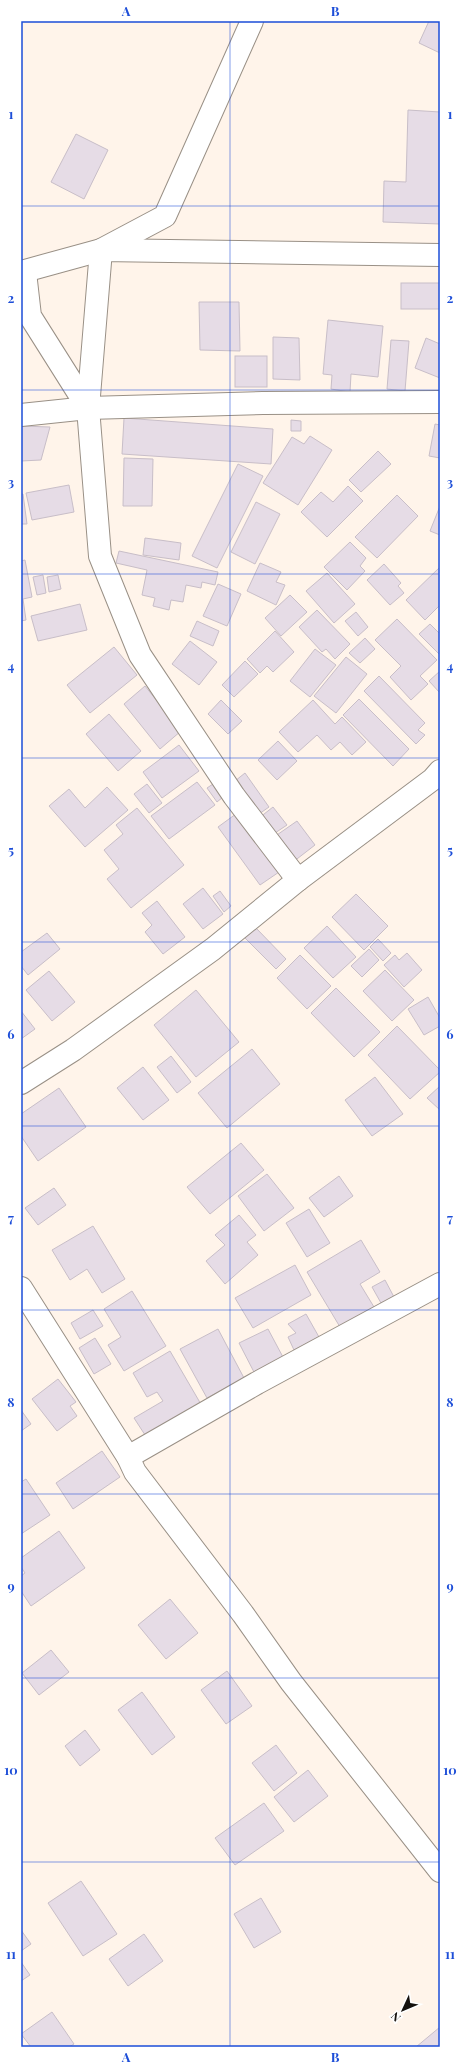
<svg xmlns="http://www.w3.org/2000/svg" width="461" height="2068" font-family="'Playfair Display',serif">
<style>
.building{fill:#e6dce6;stroke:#c8bec8}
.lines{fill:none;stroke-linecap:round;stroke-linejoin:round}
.minor-casing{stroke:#999086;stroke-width:24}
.minor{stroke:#fff;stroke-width:22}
.grid{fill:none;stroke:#1d4ed8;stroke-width:1;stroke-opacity:0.55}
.neatline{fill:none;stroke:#1d4ed8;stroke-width:1.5}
.grid-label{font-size:13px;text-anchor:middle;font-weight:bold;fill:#1d4ed8}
</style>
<rect width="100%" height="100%" fill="#fff4ea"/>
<g class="building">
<path d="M429,21H440V53L419,43Z"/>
<path d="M408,110L440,112V224L383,222L384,181L406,182Z"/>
<path d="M76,134L108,150L84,199L51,182Z"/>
<rect x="401" y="283" width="39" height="26"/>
<path d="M199,302H239L240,351L200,350Z"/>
<path d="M328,320L383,326L378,377L351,374L350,392L331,389L332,375L323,374Z"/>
<path d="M273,337L299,338L300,380L273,379Z"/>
<path d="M426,338L440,344V378L415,368Z"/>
<path d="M391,340L409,341L405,391L387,389Z"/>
<rect x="235" y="356" width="32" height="31"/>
<path d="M124,418L273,429L271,464L122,454Z"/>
<path d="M291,420L301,421V431H291Z"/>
<path d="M435,424L440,425V458L429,456Z"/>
<path d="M21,426L50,427L41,460L21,461Z"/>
<path d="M310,436L332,450L298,505L263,483L292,437L304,444Z"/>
<path d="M378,451L391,464L361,492L349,480Z"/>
<path d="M124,458L153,459L152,506H123Z"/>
<path d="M238,464L263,476L217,568L192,556Z"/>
<path d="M69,485L74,512L32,520L26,493Z"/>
<path d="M348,486L363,501L327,537L301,512L321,492L333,502Z"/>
<path d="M21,494H23L27,524H21Z"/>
<path d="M397,495L418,516L377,558L355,537Z"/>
<path d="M256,502L280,514L255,564L231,552Z"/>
<path d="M440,506V535L430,531Z"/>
<path d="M145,538L181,543L179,560L143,555Z"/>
<path d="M350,542L366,558L360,566L365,571L347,590L324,567Z"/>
<path d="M119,551L218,572L215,585L202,582L201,588L186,585L183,602L171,600L169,610L153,606L155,598L142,595L147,570L116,563Z"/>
<path d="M25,560L32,597L23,599L26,620L21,621V561Z"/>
<path d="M260,563L281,572L276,582L285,585L276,605L247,591Z"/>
<path d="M384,564L401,583L398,586L404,593L390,605L367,580Z"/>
<path d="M440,567V605L425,620L406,600Z"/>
<path d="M327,573L355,604L334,623L306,591Z"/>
<path d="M43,575L46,593L37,595L33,577Z"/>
<path d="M58,575L61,589L49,592L47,577Z"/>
<path d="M218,584L241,594L227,626L203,616Z"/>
<path d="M290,595L307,612L281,636L265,618Z"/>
<path d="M80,604L87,630L38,641L31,616Z"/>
<path d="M317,610L350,644L335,659L326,649L322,652L299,627Z"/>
<path d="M356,612L368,627L358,636L345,621Z"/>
<path d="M397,619L437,660L420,676L428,684L411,700L390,677L401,666L375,640Z"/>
<path d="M197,621L219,631L213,646L190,636Z"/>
<path d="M430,624L440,634V655L419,634Z"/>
<path d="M275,631L294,652L273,672L267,666L260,673L247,659Z"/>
<path d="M365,638L375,649L360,663L349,653Z"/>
<path d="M190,641L217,662L199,685L172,664Z"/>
<path d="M114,647L137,675L90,713L67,685Z"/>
<path d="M315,649L336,665L310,697L290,681Z"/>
<path d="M346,657L367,674L336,713L314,696Z"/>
<path d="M245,661L258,674L234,697L222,685Z"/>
<path d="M440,671V693L429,681Z"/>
<path d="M379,676L425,723L418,730L425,735L416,744L364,691Z"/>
<path d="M145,686L181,731L160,749L124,704Z"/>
<path d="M359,699L409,749L393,766L343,715Z"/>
<path d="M221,700L242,721L228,734L208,714Z"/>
<path d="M313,700L335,724L342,717L366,742L352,755L340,742L331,750L317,735L298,752L279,732Z"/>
<path d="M109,714L141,751L118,771L86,734Z"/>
<path d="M278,741L297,761L277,780L258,760Z"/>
<path d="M179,745L199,771L162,798L143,772Z"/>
<path d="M245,773L269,807L259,814L235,781Z"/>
<path d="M197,782L215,805L169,839L151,816Z"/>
<path d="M147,784L162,803L149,813L134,794Z"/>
<path d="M213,784L223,797L217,802L207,788Z"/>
<path d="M107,787L128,810L85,847L49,806L69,789L85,808Z"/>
<path d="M273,807L287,825L272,835L259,818Z"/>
<path d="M137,808L184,865L131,908L107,879L119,869L104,850L123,834L116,825Z"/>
<path d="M240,811L282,870L260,885L218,827Z"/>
<path d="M297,821L315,845L293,862L274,837Z"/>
<path d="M203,888L223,914L203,929L183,904Z"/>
<path d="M220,891L231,906L224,912L213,896Z"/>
<path d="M356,894L388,926L364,950L332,917Z"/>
<path d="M157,901L185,937L163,954L145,932L152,925L142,913Z"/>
<path d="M327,926L356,957L333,978L304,948Z"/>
<path d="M256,928L286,959L276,969L245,938Z"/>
<path d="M47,933L60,949L28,975L21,966V952Z"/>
<path d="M378,939L391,953L383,961L370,947Z"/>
<path d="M369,949L379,960L362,977L351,966Z"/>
<path d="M407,953L422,970L404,987L384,965L395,955L399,960Z"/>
<path d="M300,955L331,986L307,1009L277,978Z"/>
<path d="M385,970L414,1000L392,1021L363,991Z"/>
<path d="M49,971L75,1002L52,1021L26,990Z"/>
<path d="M336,988L380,1032L354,1057L311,1013Z"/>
<path d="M196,990L239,1042L196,1077L154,1025Z"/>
<path d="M428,997L440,1018V1026L424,1035L408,1009Z"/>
<path d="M21,1011L35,1029L21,1039Z"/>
<path d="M397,1026L440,1070V1072L410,1099L368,1055Z"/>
<path d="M252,1049L280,1084L227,1128L198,1093Z"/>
<path d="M171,1056L191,1082L177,1093L157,1067Z"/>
<path d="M143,1067L169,1100L143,1120L117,1088Z"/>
<path d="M375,1077L403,1114L372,1136L345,1100Z"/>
<path d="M440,1086V1110L427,1098Z"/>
<path d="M59,1088L86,1127L38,1161L21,1136V1114Z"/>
<path d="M241,1143L264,1170L210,1214L187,1187Z"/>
<path d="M267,1174L294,1208L264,1231L238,1196Z"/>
<path d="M339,1176L353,1196L324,1217L309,1198Z"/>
<path d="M54,1188L66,1205L38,1225L25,1208Z"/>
<path d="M309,1209L330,1243L307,1257L286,1223Z"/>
<path d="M239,1215L256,1235L247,1242L258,1255L225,1284L206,1261L225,1245L215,1235Z"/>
<path d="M93,1226L125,1279L102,1293L87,1269L70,1280L52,1250Z"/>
<path d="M361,1240L380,1272L360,1284L374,1307L340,1327L307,1272Z"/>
<path d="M295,1265L311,1295L253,1328L235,1298Z"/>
<path d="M385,1280L394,1297L381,1303L372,1287Z"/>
<path d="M132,1291L166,1346L124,1371L108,1345L121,1337L104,1309Z"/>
<path d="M93,1310L103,1326L80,1339L71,1323Z"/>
<path d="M306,1314L319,1337L294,1350L288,1337L296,1333L288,1324Z"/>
<path d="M218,1329L244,1378L207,1398L180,1349Z"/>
<path d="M268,1329L284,1359L255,1374L239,1343Z"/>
<path d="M95,1338L111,1364L94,1374L79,1348Z"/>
<path d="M170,1351L202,1406L147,1438L134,1418L163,1401L157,1392L147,1397L133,1373Z"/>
<path d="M58,1379L76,1402L70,1406L77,1416L57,1431L32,1399Z"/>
<path d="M21,1410L31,1424L21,1431Z"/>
<path d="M102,1451L120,1477L73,1509L56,1483Z"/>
<path d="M26,1479L50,1515L21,1534V1482Z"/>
<path d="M59,1531L85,1568L31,1606L21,1591V1576L25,1573L21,1567V1558Z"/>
<path d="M170,1599L198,1633L166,1659L138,1625Z"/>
<path d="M51,1650L69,1672L39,1695L22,1673Z"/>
<path d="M227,1671L252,1706L226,1724L201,1690Z"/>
<path d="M142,1692L175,1737L152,1755L118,1710Z"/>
<path d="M85,1730L100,1750L80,1766L65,1746Z"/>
<path d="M276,1745L297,1773L274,1791L252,1763Z"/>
<path d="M308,1770L328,1796L294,1822L274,1797Z"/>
<path d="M264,1803L284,1831L235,1865L215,1838Z"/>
<path d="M81,1881L117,1934L83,1956L48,1903Z"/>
<path d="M261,1898L281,1932L254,1948L234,1914Z"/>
<path d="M21,1930L31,1944L21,1951Z"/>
<path d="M144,1934L163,1961L128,1986L109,1959Z"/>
<path d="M21,1962L30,1975L21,1981Z"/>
<path d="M52,2012L74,2044L69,2047H31L21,2034Z"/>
<path d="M440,2027V2047H416Z"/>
</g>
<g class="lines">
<defs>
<g id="minor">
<path d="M252,21L165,216L101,250L88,408L100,556L140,655L234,796L298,880"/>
<path d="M21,272L101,250L440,255"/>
<path d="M25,272L30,316L88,408L263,403L440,402"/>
<path d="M21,415L88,408"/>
<path d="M21,1083L73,1050L213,949L298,880L433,779L440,771"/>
<path d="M21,1288L128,1457L135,1472L243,1614L291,1682L440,1871"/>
<path d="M128,1457L257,1383L440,1284"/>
</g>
</defs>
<use href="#minor" class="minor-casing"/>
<use href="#minor" class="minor"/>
</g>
<path class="grid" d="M230,21V2047M21,206H440M21,390H440M21,574H440M21,758H440M21,942H440M21,1126H440M21,1310H440M21,1494H440M21,1678H440M21,1862H440"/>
<rect width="461" height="2068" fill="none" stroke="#ffffff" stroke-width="44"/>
<g transform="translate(403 2010) rotate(226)" stroke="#ffffff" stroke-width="3" paint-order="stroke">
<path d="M0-3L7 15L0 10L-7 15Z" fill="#15110e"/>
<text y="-6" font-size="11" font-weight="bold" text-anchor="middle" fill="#15110e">N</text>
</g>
<rect x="22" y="22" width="417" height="2024" class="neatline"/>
<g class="grid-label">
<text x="126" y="16">A</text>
<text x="335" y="16">B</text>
<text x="11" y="119">1</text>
<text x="450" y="119">1</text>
<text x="11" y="303">2</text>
<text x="450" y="303">2</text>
<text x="11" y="487">3</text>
<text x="450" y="487">3</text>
<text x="11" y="671">4</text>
<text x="450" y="671">4</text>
<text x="11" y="855">5</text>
<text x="450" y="855">5</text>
<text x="11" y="1039">6</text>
<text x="450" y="1039">6</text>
<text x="11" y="1223">7</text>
<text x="450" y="1223">7</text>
<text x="11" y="1407">8</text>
<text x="450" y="1407">8</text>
<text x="11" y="1591">9</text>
<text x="450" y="1591">9</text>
<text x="11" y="1775">10</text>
<text x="450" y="1775">10</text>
<text x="11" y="1959">11</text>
<text x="450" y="1959">11</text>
<text x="126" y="2062">A</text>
<text x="335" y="2062">B</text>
</g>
</svg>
